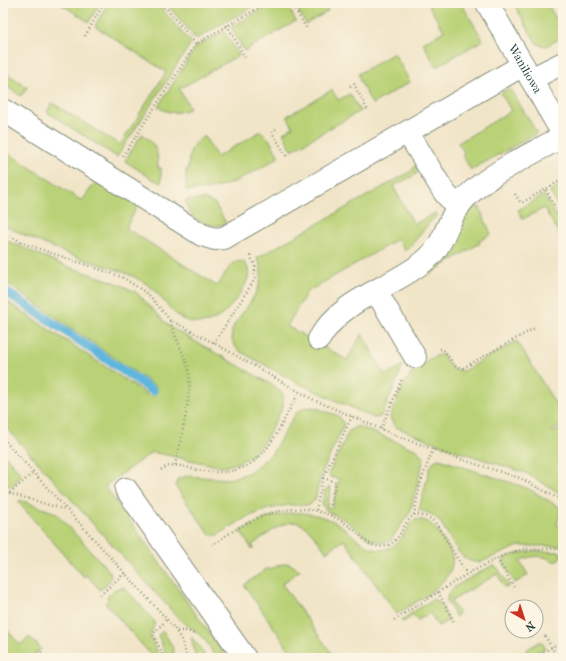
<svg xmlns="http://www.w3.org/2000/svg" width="566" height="661" font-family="'IM FELL French Canon',serif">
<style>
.green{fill:#bad277;stroke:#6c8856}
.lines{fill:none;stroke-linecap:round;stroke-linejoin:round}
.stream{stroke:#5fb6dc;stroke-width:9}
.minor-casing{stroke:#88917e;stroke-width:24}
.path{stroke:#88917e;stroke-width:2.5;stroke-dasharray:1 3;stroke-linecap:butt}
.minor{stroke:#fff;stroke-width:22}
.labels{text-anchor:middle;stroke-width:4;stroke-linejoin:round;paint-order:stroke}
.street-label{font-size:12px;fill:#1f3d34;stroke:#fcf5e5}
</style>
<rect width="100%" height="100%" fill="#fcf5e5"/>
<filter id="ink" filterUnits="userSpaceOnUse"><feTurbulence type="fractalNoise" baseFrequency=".025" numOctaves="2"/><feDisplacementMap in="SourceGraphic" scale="8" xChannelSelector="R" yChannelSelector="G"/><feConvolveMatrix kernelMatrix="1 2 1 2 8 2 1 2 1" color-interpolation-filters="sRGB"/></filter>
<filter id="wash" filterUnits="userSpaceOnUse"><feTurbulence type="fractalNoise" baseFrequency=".012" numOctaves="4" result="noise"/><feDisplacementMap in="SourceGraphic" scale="16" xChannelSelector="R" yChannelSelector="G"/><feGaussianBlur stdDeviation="0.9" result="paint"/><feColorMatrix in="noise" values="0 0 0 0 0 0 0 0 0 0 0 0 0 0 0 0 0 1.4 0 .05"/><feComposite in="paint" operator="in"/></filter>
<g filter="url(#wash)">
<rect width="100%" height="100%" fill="#f1e5c8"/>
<g class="green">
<path d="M59,3H100L89,22Z"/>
<path d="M108,3H157L191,43L117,157L47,112L52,103L120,145L166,72L95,26Z"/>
<path d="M166,3H259L196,39Z"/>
<path d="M273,3H286L296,21L244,51L231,27Z"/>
<path d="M294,3H324L328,11L306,24Z"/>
<path d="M427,3H461L483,40L436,67L423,43L444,31Z"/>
<path d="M515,3H547L560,26L563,27V37L546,46L537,44L515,6Z"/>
<path d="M224,31L239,55L179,89L190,108C179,114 169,114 158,107L196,47Z"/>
<path d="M394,53L410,82L372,104L359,79L360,78L358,74Z"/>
<path d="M3,71L27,87L21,96L3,84Z"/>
<path d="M509,89L511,90L537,133L471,170L462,154L464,152L458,143L511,111L501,93Z"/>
<path d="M332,90L338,100L350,94L360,111L292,150L283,133L293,127L287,116Z"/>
<path d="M261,131L269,139L279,157C247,176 224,192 186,190V170H188C189,152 190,147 204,136L217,157Z"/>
<path d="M142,134C156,144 158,152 158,168H161V183L152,179L125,161Z"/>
<path d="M3,150L82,201L96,181L137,204L136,209L126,228L217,286C224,278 231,257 244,262C253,273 247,282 241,292C231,307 219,323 199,323C172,323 165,295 145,283C126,271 106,266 85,260C59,251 34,240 10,228L3,225Z"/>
<path d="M416,164L419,170L415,175L393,186L414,224L435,213L438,215C426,223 418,240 405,251L398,239L307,292L287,326L347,360L362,334L385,375L403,365L383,413L380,417L374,418L294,381L241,352C232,346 229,336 234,325C246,307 271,282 257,258L413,170Z"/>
<path d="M563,184V215L550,192Z"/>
<path d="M544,195L563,228V240L544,208L523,219L518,210Z"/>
<path d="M204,199L215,204L226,223C211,231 185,219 186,200Z"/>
<path d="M475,206L481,208L480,209L491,234L479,241L480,243L430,274C438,266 446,257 452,247C458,237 464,210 475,206Z"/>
<path d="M3,239L63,265L114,282L136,292L170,327L274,386L283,394V407L265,440L252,455L238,463L222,467L152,452L105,486L227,658H215C208,639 197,632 181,621L3,424V299L151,397L158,388L3,281Z"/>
<path d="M517,341L563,416V424L552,431L553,433L563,427V495L526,473L457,451L395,427L390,418C402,388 407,365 442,354L452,369L463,371Z"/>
<path d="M313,407L339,416L344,424L321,475L315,500L309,505H289L268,509L245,518L218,535H210L176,487L177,479L187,476L229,479L248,473L271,455L296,413L303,408Z"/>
<path d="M357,426L417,450L424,458L410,512L390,541L382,542L370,540L347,521L327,511L322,505L325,490L330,486L331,489L327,507L332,508L339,479L330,477L329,473L349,431Z"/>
<path d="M3,453L19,471C21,479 16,483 10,487L3,479Z"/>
<path d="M439,459L527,488L561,508L557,526L562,528L561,546H519L481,562C455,565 451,531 436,518C431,513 425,512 419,510L430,467L434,461Z"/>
<path d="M20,500L56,513L110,572C113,581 106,585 100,590L87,575L84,577L18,502Z"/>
<path d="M290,513C305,512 321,515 335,522C353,531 370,560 393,546C403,540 406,528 414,520C425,518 432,523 438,532C442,538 450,548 452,556C457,582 415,602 397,614L344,540L326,552C298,510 291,517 252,545L254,548L252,549L240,531L269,517Z"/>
<path d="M535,551L561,552V557L555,562C544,554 531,555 520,561L528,575L515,583L504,564V558L520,553Z"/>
<path d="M288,563L300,570L282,584L332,654L327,658H295L244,585L268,568L270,570L279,565Z"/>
<path d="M493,565L498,568L509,586L505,588L497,574L451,601L459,614L456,617L447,601L448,593L456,586Z"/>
<path d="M122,587L126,589L155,622L150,636L160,658H149L152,656L105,603L109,600L107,597L115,589Z"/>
<path d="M433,599L440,603L449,620L438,626L430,613L418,620L414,615L403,622L401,620Z"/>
<path d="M3,625L20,645L30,637L41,649L30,658H3Z"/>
<path d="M163,631L172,646L175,658H167L158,635Z"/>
<path d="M191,637L199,646L206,658H196Z"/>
<path d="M539,642H542L545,648L528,658H516L524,656L526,650Z"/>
</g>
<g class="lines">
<path class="stream" d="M3,290L61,328L153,391"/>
</g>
</g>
<g filter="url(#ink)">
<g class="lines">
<defs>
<g id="minor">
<path id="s1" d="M487,3L563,134"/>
<path d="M531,79L563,63"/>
<path d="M3,110L202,235L215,239L224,238L523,65"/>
<path d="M408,133L444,192L458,208"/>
<path d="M376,291L415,357"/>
<path d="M319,339C344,296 392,289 427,259C444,245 446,224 458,207C479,177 531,155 563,136"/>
<path d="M126,489L245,658"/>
</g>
</defs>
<use href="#minor" class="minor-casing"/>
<g class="path">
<path d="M162,3L196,44"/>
<path d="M291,3L307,29"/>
<path d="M227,25L245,58"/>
<path d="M85,36L104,3"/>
<path d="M350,86L354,84L368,111"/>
<path d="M276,129L272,132L287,157"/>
<path d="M123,156L196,44L267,3"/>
<path d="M546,190L563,221"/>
<path d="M515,194L520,202H523L563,179"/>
<path d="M3,232L25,244L122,277L148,294L170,320L214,343L312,399L397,436L463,460L520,478L563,501"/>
<path d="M170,321C175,339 186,355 189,373C192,396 180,441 175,465"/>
<path d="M214,343L255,279V265L249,254"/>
<path d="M440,349H443L455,366L463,368L535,328"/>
<path d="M381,429L402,379"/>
<path d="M3,439L172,625L182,641L187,658"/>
<path d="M161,470C172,462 181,466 193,469C261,484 271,442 299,392"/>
<path d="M323,478L336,482L330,507"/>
<path d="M9,493L66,510"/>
<path d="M10,493L33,473"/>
<path d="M316,510L323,478L352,416"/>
<path d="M414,515L420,484L433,449"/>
<path d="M212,545C256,514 302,491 352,528C363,537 369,549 385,546C401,543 402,521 416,514L428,517L435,522L467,574"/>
<path d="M497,559L514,587"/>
<path d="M438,592L454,622"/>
<path d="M100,595L125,573"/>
<path d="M394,620L467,574L508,553L524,549H563"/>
<path d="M177,631H188L195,634"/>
<path d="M545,636L558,658"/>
<path d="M35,658L44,650"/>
<path d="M162,658V653L153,634L167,619"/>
<path d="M533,658L563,641"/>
</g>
<use href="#minor" class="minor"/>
</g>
</g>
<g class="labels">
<g class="street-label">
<text dy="4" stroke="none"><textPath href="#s1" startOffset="76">Waniliowa</textPath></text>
</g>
</g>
<rect width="566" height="661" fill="none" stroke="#fcf5e5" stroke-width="16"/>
<g transform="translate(524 619) rotate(141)"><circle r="19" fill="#fcf5e5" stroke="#a4ab9e"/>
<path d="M0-3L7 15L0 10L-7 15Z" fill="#c8321e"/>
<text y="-6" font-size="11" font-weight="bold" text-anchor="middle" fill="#1f3d34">N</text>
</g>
</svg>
